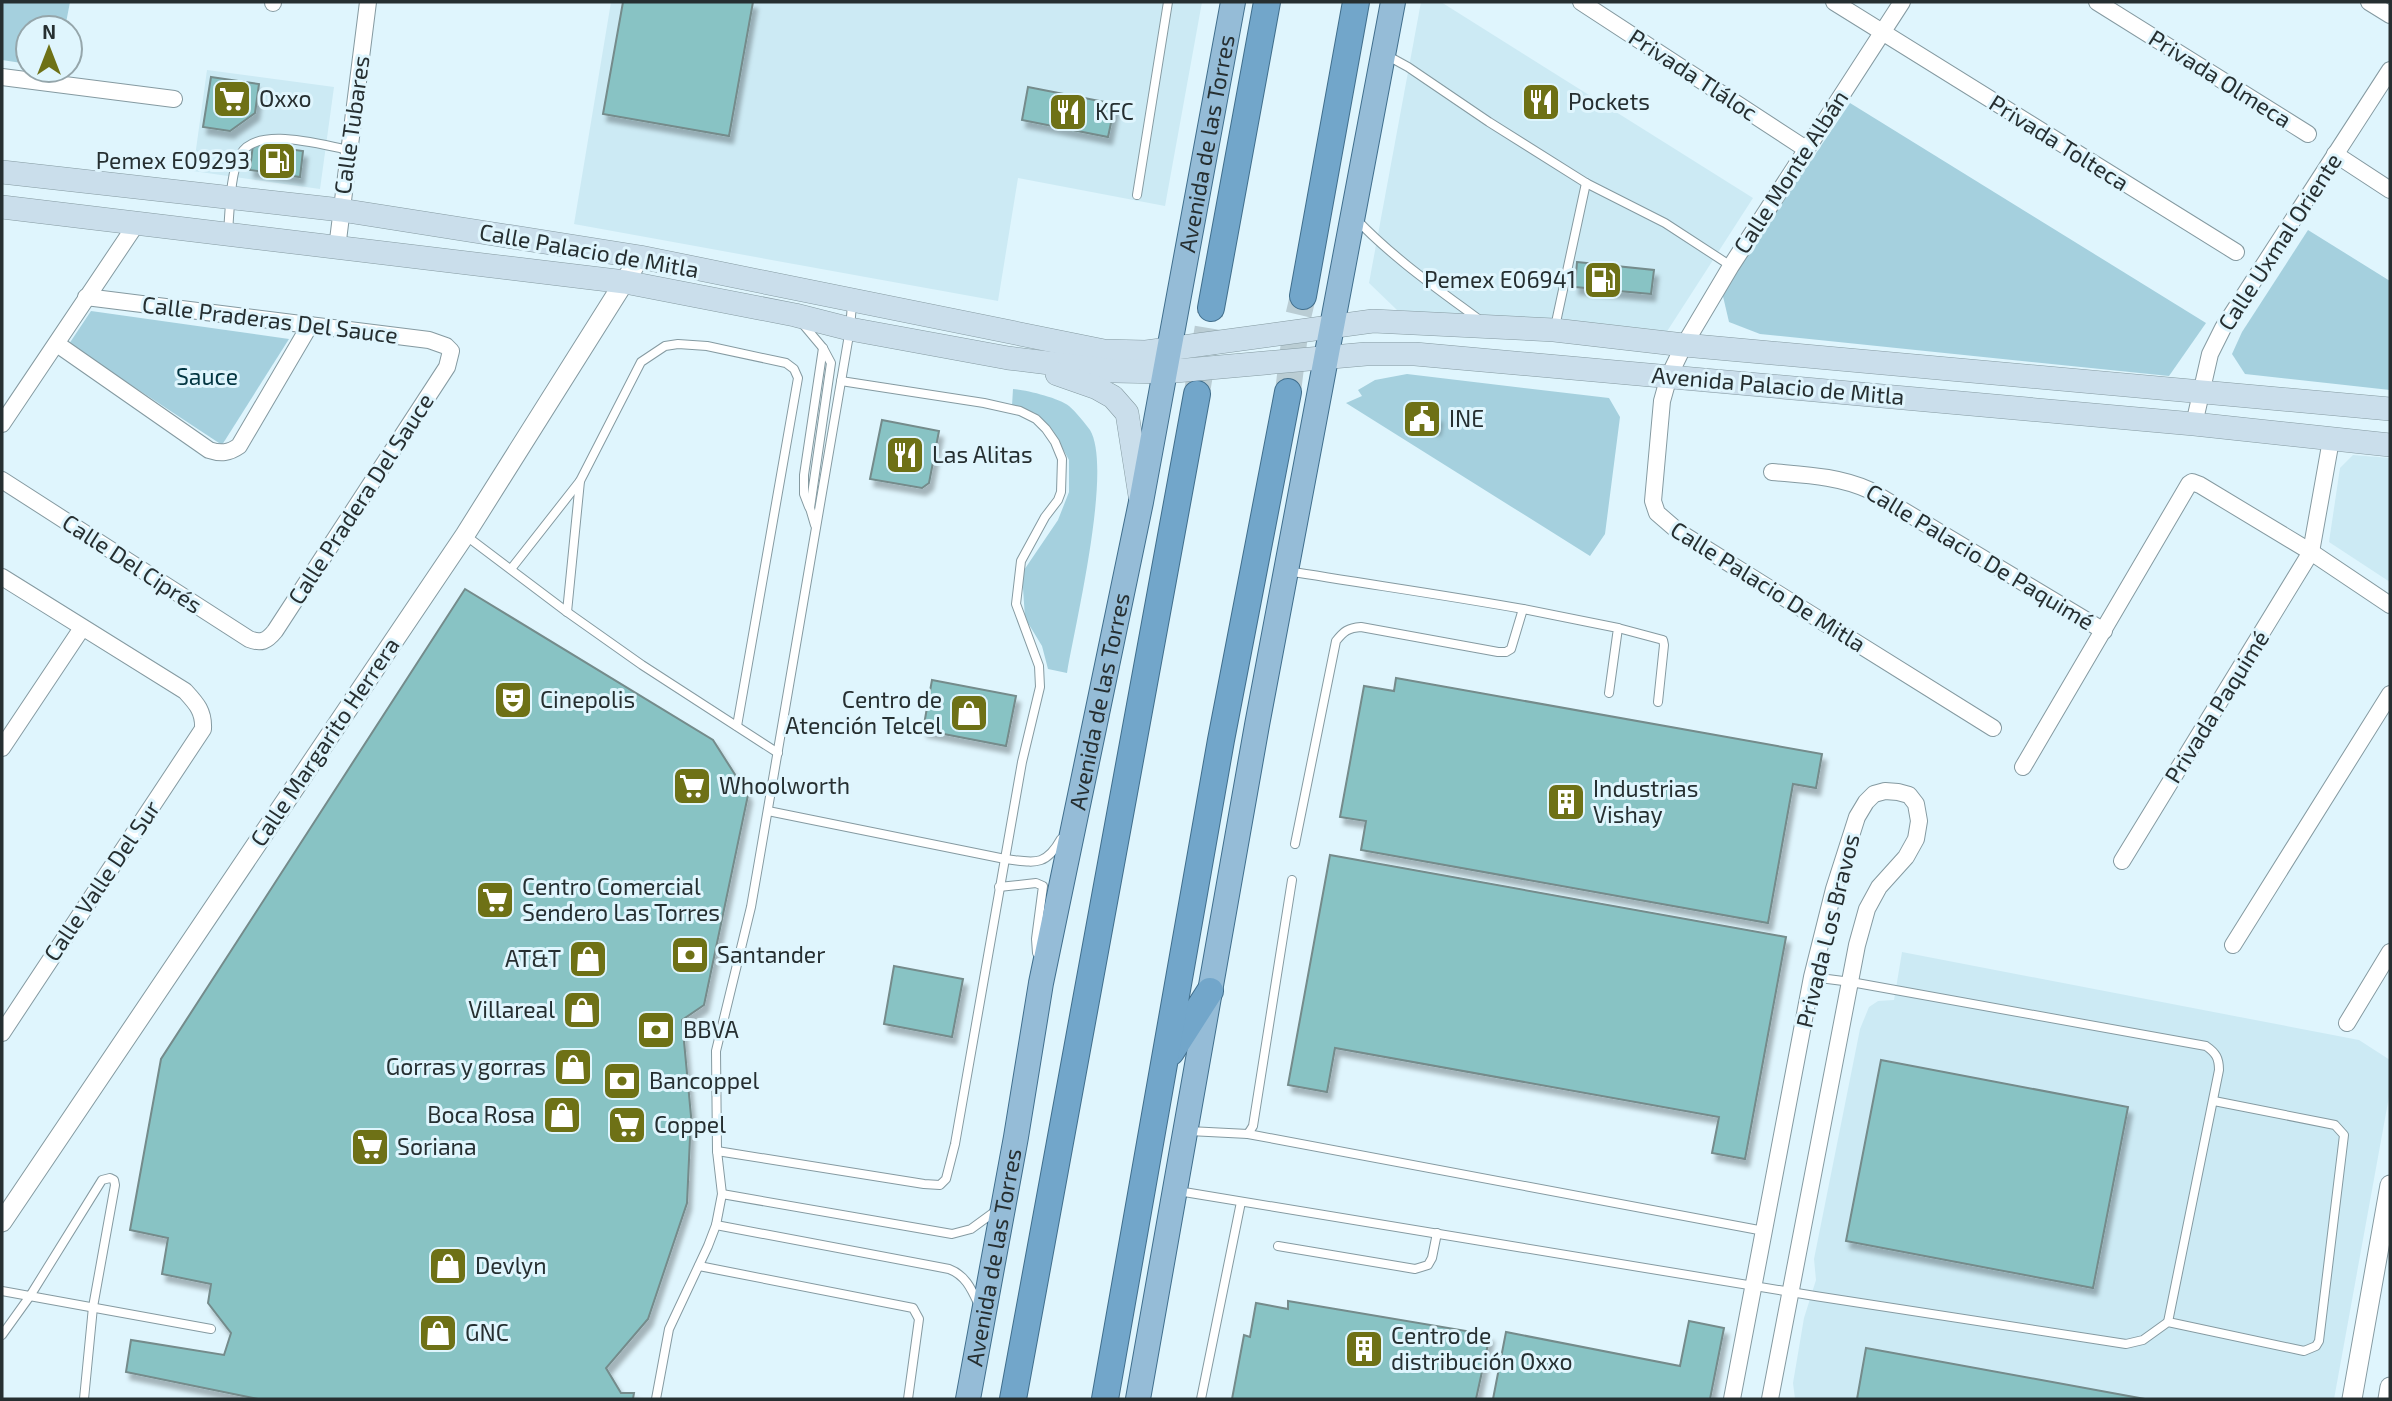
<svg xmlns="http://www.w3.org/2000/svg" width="2392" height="1401" font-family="'Exo 2',sans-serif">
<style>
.built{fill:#cceaf4}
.green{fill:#a5d0de}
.building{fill:#88c3c4;stroke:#748b8b;stroke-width:2;filter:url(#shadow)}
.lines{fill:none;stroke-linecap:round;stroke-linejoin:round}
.trunk-tunnel{stroke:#bacdd4;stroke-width:26;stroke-dasharray:26 13;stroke-linecap:butt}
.service-casing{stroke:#859aa1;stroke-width:10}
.minor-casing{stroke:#859aa1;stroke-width:18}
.tertiary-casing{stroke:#859aa1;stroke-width:21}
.secondary-casing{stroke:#859aa1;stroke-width:24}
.primary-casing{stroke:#406e8c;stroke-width:26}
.trunk-casing{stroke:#406e8c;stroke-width:28}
.service{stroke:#fff;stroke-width:8}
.minor{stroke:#fff;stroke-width:16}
.tertiary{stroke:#fff;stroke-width:19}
.secondary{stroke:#cadeeb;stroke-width:23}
.primary{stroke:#95bcd7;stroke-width:24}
.trunk{stroke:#72a6ca;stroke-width:26}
.labels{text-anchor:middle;stroke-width:6;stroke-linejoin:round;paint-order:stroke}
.street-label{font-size:23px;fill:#262f31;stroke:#dff5fd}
.poi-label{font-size:23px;fill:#262f31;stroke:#dff5fd;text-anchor:start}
.park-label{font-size:23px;fill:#033642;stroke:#dff5fd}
</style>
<defs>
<filter id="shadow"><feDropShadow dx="4" dy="7" stdDeviation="2" flood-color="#0004"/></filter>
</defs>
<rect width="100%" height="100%" fill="#dff5fd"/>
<g class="built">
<path d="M611,2H1202L1165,206L1018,178L998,301L574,224Z"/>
<path d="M1421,2H1441L1753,198L1666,333L1397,310L1369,283Z"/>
<path d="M207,70L334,87L320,189L193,171Z"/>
<path d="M2353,455L2390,458V582L2329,542L2340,468Z"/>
<path d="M1902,952L2359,1040L2390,1060V1091L2334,1399H1795L1793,1383L1804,1318L1816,1280L1814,1259L1860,1029L1869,1007L1878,1001L1894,1000Z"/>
</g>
<g class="green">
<path d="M2,2H70L65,28H28V64L2,60Z"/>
<path d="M1850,103L2206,323L2169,376L1760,334L1729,322L1722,292Z"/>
<path d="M2308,230L2390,281V390L2245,374L2232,354L2242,332Z"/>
<path d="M91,311L289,339L222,445L69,344Z"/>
<path d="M1407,374L1609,398L1620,417L1605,534L1590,556L1346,403L1362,396L1358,390L1375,380Z"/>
<path d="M1013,389C1026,390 1059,398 1069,406C1076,412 1085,423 1090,430C1113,468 1075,625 1067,673L1048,669L1042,646L1025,618L1022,573L1058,520L1069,492V460L1053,431L1035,413L1012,406Z"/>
</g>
<g class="building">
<path d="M623,2H753L729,136L603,114Z"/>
<path d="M211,77L259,84L255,113L230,131L203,127Z"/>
<path d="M1028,87L1115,104L1108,137L1022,120Z"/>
<path d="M253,144L303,151L300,177L250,170Z"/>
<path d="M1577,262L1654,270L1651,294L1575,287Z"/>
<path d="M1407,411L1438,416L1436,428L1405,422Z"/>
<path d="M882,420L939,431L929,483L922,488L870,479Z"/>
<path d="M465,589L713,740L748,795L704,1005L682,1020L691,1116L687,1203L648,1319L606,1368L621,1393H634L633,1399H258L126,1372L131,1340L224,1355L231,1333L208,1303L211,1284L162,1274L168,1238L130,1230L161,1059Z"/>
<path d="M1396,678L1822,754L1816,788L1793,784L1768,923L1361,850L1366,821L1340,817L1364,686L1394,691Z"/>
<path d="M932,680L1016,696L1006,746L923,730Z"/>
<path d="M1330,855L1786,937L1745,1159L1712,1153L1719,1117L1335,1048L1327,1092L1288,1085Z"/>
<path d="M894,966L963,979L952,1037L884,1024Z"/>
<path d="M1881,1060L2128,1107L2093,1288L1846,1241Z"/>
<path d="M1288,1301L1490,1335L1476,1399H1232L1244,1335L1250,1337L1256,1303L1288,1309Z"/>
<path d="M1689,1321L1724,1328L1710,1399H1493L1506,1332L1680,1366Z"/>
<path d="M1866,1348L2145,1399H1857Z"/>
</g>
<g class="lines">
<g class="trunk-tunnel">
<path d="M1197,392L1211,308"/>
<path d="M1288,392L1296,326L1303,296"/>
</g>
<defs>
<g id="service">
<path d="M1388,56L1408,67L1489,122L1586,183L1665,223L1731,266"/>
<path d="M1137,195L1168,2"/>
<path d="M1356,219C1393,258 1438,289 1481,321"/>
<path d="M228,231C230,210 230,174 240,155C256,125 321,145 349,150"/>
<path d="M802,323L823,348L831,363L810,508L815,525"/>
<path d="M1555,327L1586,183"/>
<path d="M809,507L804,494V475L823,348"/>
<path d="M465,535L567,612L642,665L778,753"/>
<path d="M511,569L580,481"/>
<path d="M1288,571C1366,584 1445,595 1523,609"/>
<path d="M567,612L580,481L641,362L665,346L678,344L707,346L786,363L794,369L798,378L737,726"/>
<path d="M1618,628L1663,640L1664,645L1658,702"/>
<path d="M768,811L1005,859C1033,862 1045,868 1061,839"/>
<path d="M1295,844L1336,641C1344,631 1348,628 1361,627L1498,652H1506L1511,649L1523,609L1618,628L1609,693"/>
<path d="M999,887L1036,883L1043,886L1036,939L1037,953"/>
<path d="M1812,977L1851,982L2206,1046C2216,1053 2219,1058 2219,1070L2168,1322"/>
<path d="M1189,1131L1248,1134L1253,1126L1292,880"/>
<path d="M1248,1134L1764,1231"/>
<path d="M717,1151L924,1184L940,1185L946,1179L955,1144L1022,762L1040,687L1039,666L1016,604L1021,561L1045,517L1058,500L1061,492L1062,459L1055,442L1046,429L1036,419L1020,411L984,403L841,381"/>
<path d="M1178,1191L1815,1296L2126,1344L2143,1340L2168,1322L2304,1351L2316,1346L2319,1341L2344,1135L2335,1125L2214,1101"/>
<path d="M722,1194L952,1234L971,1229L997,1210"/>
<path d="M716,1225L949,1269C965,1275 971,1288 978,1303"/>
<path d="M1278,1246L1415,1269L1428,1265L1432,1258L1437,1233"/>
<path d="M699,1266L913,1308L919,1319L908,1399"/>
<path d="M2,1291L211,1329"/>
<path d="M2,1335L30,1296L102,1180L110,1178L114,1180L115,1185L93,1307L84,1399"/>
<path d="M656,1399L669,1329L708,1246L716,1225L722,1194L717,1151L716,1051L751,907L759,861L850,329L852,304"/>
<path d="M1201,1399L1241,1202"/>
</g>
<g id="minor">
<path d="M1581,2L1806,149"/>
<path d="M1834,2L2236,252"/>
<path d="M1902,2L1731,266L1684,345L1669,376L1662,401L1653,501L1657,513L1679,532L1993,728"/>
<path d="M2097,2L2308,134"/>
<path d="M2369,2L2390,15"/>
<path d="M273,3V2"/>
<path d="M2,77L174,99"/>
<path d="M2335,154L2390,190"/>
<path d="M337,248L368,2"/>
<path d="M57,344L209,450C221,454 229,453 239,446L310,325"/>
<path d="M2,424L137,223"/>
<path d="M2194,424L2210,354L2223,328L2390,70"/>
<path d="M1772,472C1805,475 1838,476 1869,490L2104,631"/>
<path d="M2,480L249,639C261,644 267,641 275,631L447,367L451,351L446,346L429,340L86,297"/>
<path d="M2,577L185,691C196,703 204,711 203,729L2,1033"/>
<path d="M2,748L82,628"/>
<path d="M2023,767L2189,484L2192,482L2200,485L2311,552L2390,605"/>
<path d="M2122,861L2311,552L2331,440"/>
<path d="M2233,945L2390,694"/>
<path d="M2347,1023L2390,952"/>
<path d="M1732,1399L1812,977L1834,889L1857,817L1866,802L1874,794L1885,791L1898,792L1909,795L1916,804L1919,821L1916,839L1906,857L1879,887L1867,909L1857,945L1770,1399"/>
</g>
<g id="tertiary">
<path d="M2,1222L465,535L640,257"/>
<path d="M2352,1399L2390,1185"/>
<path d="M2388,1399L2390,1387"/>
</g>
<g id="secondary">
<path d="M2,172L341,210L640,257L1104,351L1146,352L1373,321L1554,330L1684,345L2390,409"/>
<path d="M2,207L625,282L795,315L850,329L1008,358L1114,371L1164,372L1366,354H1415L2194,424L2390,445"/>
<path d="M1057,374L1097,388L1113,397L1127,413L1140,496"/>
</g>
<g id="primary">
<path id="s1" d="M968,1399L1016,1137L1041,983L1141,502L1233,2"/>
<path d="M1138,1399L1257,725L1393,2"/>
</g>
<g id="trunk">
<path d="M1303,296L1356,2"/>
<path d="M1211,308L1267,2"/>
<path d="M1171,1052L1210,991"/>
<path d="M1013,1399L1197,394"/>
<path d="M1105,1399L1221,740L1288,392"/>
</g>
</defs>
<use href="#service" class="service-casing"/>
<use href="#minor" class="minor-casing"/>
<use href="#tertiary" class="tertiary-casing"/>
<use href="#secondary" class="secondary-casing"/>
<use href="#primary" class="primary-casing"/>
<use href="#trunk" class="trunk-casing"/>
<use href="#service" class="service"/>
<use href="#minor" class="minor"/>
<use href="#tertiary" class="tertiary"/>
<use href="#secondary" class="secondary"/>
<use href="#primary" class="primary"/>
<use href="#trunk" class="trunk"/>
</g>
<defs>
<symbol id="supermarket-square" viewBox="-11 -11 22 22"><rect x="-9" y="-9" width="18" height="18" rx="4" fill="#6e7116" stroke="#dff5fd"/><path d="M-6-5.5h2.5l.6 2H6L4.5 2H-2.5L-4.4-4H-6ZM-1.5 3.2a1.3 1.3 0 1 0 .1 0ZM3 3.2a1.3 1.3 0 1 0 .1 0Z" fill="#fff"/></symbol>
<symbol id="restaurant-square" viewBox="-11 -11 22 22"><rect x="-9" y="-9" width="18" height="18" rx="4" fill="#6e7116" stroke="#dff5fd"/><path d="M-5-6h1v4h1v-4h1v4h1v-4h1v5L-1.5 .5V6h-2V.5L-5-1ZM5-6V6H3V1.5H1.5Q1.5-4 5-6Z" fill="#fff"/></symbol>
<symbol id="fuel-square" viewBox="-11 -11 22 22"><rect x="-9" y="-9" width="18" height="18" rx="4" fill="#6e7116" stroke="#dff5fd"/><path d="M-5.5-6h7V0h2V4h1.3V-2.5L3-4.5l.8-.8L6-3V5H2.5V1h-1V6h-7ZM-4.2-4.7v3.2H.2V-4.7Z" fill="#fff"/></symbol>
<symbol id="civic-square" viewBox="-11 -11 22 22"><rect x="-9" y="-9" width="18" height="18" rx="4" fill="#6e7116" stroke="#dff5fd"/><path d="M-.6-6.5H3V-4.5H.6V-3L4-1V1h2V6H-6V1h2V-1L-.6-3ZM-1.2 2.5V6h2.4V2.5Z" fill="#fff"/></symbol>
<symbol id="theatre-square" viewBox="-11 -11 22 22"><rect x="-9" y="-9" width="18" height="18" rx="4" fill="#6e7116" stroke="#dff5fd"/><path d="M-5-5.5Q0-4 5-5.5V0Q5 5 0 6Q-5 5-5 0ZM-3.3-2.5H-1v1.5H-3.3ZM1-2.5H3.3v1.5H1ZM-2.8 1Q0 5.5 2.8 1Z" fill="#fff"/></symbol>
<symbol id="shop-square" viewBox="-11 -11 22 22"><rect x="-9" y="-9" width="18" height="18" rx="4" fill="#6e7116" stroke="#dff5fd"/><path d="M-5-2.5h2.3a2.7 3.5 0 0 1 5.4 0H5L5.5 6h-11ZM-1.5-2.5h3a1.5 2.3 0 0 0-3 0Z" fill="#fff"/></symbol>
<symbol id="building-square" viewBox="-11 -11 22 22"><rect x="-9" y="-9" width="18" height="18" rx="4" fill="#6e7116" stroke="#dff5fd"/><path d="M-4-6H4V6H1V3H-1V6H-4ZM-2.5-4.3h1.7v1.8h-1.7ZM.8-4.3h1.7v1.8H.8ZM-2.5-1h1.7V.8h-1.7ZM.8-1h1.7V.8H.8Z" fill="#fff"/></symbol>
<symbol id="bank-square" viewBox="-11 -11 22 22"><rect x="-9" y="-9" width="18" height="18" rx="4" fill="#6e7116" stroke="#dff5fd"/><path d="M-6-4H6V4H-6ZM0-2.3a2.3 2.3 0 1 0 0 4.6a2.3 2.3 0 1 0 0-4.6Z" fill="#fff"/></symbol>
</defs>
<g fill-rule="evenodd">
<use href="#supermarket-square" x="210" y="77" width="44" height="44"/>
<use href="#restaurant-square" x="1519" y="80" width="44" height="44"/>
<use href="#restaurant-square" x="1046" y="90" width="44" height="44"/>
<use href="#fuel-square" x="255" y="139" width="44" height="44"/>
<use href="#fuel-square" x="1581" y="258" width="44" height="44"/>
<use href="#civic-square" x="1400" y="397" width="44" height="44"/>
<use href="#restaurant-square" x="883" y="433" width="44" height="44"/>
<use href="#theatre-square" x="491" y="678" width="44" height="44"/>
<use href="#shop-square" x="947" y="691" width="44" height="44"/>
<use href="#supermarket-square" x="670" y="764" width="44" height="44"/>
<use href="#building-square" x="1544" y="780" width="44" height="44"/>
<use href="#supermarket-square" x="473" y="878" width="44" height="44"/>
<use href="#bank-square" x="668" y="933" width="44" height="44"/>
<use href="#shop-square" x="566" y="937" width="44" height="44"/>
<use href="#shop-square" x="560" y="988" width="44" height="44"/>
<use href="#bank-square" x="634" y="1008" width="44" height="44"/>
<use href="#shop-square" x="551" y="1045" width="44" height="44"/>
<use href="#bank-square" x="600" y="1059" width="44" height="44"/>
<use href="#shop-square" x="540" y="1093" width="44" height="44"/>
<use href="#supermarket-square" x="605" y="1103" width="44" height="44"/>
<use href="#supermarket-square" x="348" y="1125" width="44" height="44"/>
<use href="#shop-square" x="426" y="1244" width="44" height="44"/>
<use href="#shop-square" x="416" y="1311" width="44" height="44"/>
<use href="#building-square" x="1342" y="1327" width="44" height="44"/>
</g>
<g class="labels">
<g class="street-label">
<text transform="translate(1693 75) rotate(33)" y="8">Privada Tláloc</text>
<text transform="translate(2220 79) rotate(32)" y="8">Privada Olmeca</text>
<text transform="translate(352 125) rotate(-82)" y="8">Calle Tubares</text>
<text transform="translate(2059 143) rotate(32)" y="8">Privada Tolteca</text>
<text dy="8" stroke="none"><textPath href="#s1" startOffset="1278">Avenida de las Torres</textPath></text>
<text transform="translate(1791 172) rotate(-57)" y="8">Calle Monte Albán</text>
<text transform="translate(2280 242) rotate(-57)" y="8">Calle Uxmal Oriente</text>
<text transform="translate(589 251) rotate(10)" y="8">Calle Palacio de Mitla</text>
<text transform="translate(270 320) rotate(7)" y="8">Calle Praderas Del Sauce</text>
<text transform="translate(1778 386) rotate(5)" y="8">Avenida Palacio de Mitla</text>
<text transform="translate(361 499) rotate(-57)" y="8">Calle Pradera Del Sauce</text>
<text transform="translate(1980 557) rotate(31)" y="8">Calle Palacio De Paquimé</text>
<text transform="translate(132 564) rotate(33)" y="8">Calle Del Ciprés</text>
<text transform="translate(1768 587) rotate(32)" y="8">Calle Palacio De Mitla</text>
<text dy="8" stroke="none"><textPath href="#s1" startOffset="710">Avenida de las Torres</textPath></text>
<text transform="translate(2217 707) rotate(-58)" y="8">Privada Paquimé</text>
<text transform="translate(325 742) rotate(-56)" y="8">Calle Margarito Herrera</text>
<text transform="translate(102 881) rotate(-56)" y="8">Calle Valle Del Sur</text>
<text transform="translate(1828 931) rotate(-76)" y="8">Privada Los Bravos</text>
<text dy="8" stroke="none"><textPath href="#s1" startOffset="144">Avenida de las Torres</textPath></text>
</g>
<g class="poi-label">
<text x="259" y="107">Oxxo</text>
<text x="1568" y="110">Pockets</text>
<text x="1095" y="120">KFC</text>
<text x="250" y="169" text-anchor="end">Pemex E09293</text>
<text x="1576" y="288" text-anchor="end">Pemex E06941</text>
<text x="1449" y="427">INE</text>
<text x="932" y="463">Las Alitas</text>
<text x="540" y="708">Cinepolis</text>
<text x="942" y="708" text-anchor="end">Centro de<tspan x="942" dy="26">Atención Telcel</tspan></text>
<text x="719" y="794">Whoolworth</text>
<text x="1593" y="797">Industrias<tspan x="1593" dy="26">Vishay</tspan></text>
<text x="522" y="895">Centro Comercial<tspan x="522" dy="26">Sendero Las Torres</tspan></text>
<text x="717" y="963">Santander</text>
<text x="561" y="967" text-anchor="end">AT&amp;T</text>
<text x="555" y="1018" text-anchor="end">Villareal</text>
<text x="683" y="1038">BBVA</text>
<text x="546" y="1075" text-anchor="end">Gorras y gorras</text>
<text x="649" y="1089">Bancoppel</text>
<text x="535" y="1123" text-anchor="end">Boca Rosa</text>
<text x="654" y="1133">Coppel</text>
<text x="397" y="1155">Soriana</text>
<text x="475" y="1274">Devlyn</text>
<text x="465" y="1341">GNC</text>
<text x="1391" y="1344">Centro de<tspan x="1391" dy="26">distribución Oxxo</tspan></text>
</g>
<g class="park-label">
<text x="207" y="385">Sauce</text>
</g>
</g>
<rect width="2392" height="1401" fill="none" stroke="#262f31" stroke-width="7"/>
<g transform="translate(49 49)"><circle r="33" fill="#dff5fd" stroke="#95a6ab" stroke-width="2"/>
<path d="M0-5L12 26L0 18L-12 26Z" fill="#6e7116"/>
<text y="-10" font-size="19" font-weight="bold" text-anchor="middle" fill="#262f31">N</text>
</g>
</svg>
